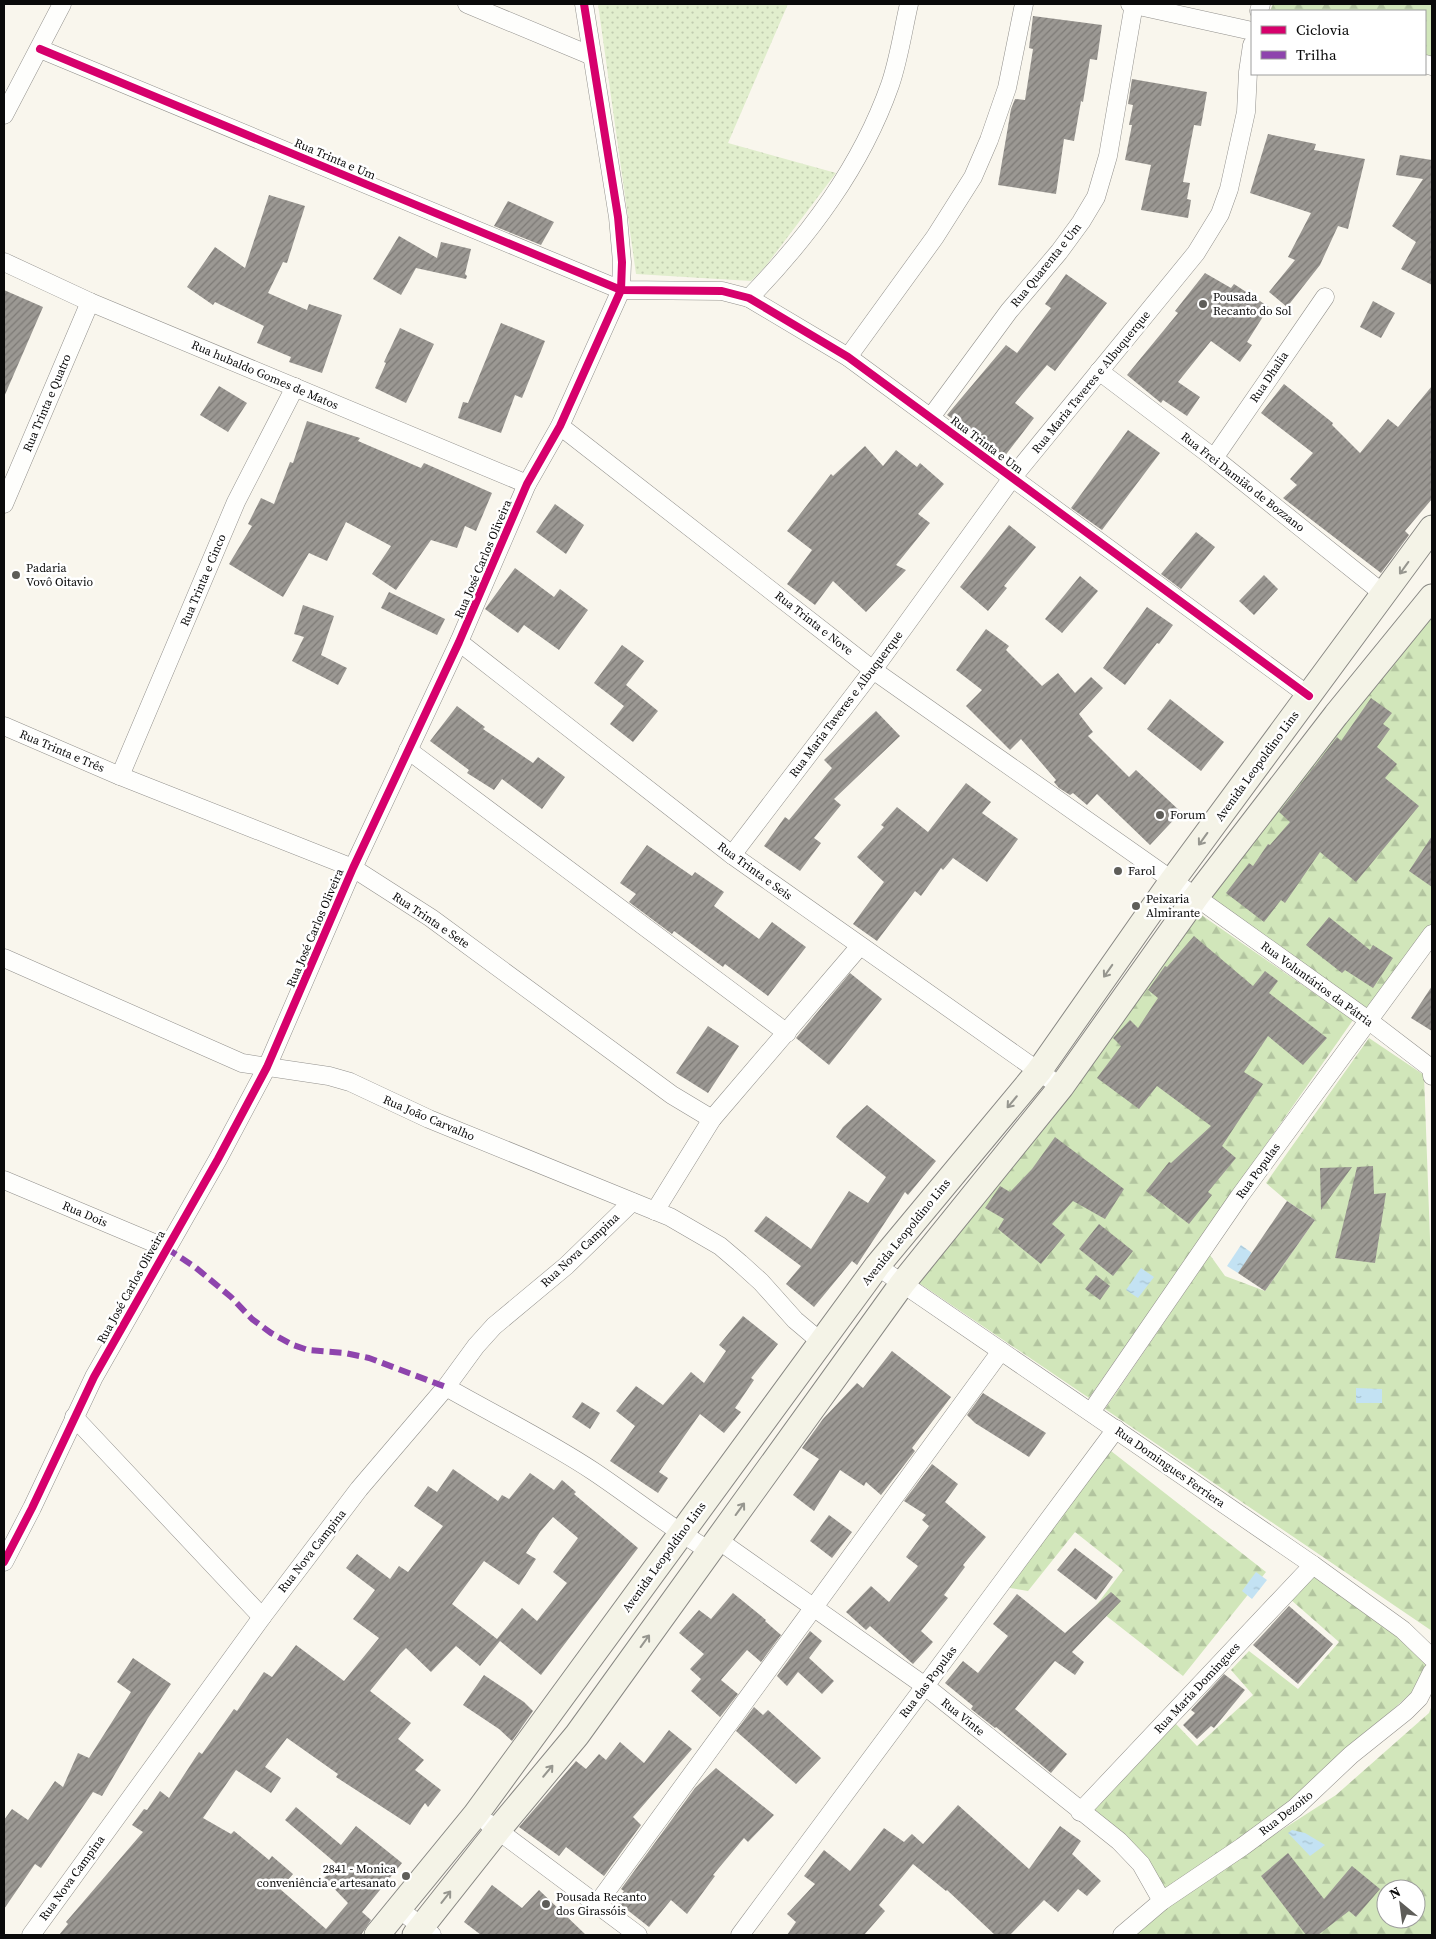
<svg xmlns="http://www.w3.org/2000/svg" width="1436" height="1939" font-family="'Source Serif 4',serif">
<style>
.forest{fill:url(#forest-firs);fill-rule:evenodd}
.park{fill:url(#park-dots)}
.water{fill:url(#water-ripples)}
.building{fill:url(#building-hatch);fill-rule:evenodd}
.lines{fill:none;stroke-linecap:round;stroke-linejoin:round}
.minor-casing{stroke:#92908c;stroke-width:19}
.secondary-casing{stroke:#888783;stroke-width:27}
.minor{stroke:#fefefc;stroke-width:18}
.secondary{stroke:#f4f3e7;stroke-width:25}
.quiet{stroke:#8e44ad;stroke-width:6;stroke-dasharray:12 6;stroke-linecap:butt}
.cycleway-casing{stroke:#fff;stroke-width:11}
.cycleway{stroke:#d6006c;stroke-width:8}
.oneway{stroke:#96968f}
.poi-dot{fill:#5e5d59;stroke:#fff;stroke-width:2}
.labels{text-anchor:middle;stroke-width:5;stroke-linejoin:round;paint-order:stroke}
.street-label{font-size:12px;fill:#0a0a0a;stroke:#fff}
.poi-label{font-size:12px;fill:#0a0a0a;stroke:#fff;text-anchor:start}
</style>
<defs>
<pattern id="forest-firs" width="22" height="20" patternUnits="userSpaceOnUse" patternTransform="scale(1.25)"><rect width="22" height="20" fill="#d1e6ba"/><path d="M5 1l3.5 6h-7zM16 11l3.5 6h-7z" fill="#b2c49f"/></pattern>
<pattern id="park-dots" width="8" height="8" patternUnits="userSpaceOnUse" patternTransform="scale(1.25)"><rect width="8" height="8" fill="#e1eecd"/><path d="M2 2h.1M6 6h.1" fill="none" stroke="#c0cbaf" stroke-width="1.8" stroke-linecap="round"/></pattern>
<pattern id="water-ripples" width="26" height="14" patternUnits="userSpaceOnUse" patternTransform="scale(1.25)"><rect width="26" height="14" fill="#c3e2f3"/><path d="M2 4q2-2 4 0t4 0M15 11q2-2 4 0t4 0" fill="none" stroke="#a6c1cf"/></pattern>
<pattern id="building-hatch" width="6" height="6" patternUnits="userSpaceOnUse" patternTransform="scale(1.25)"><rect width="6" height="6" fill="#9b9893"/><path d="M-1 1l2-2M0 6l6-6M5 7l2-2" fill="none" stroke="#7d7a76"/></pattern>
</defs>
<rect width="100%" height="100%" fill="#f9f6ed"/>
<g class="forest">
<path d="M1273,4H1432V58L1425,57V11H1270Z"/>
<path d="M1432,606V924L1367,1009L1208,896Z"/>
<path d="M1200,914L1353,1020L1089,1398L919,1283Z"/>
<path d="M1369,1038L1424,1075L1432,1293V1631L1105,1409L1210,1255L1225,1276L1265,1291L1315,1220L1287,1201L1266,1183Z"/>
<path d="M1111,1451L1266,1572L1183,1676L1095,1607L1123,1570L1075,1532L1028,1591L1004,1587Z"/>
<path d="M1313,1574L1397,1632L1428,1662L1412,1692L1286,1808L1163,1893L1089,1812L1176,1724L1197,1746L1253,1695L1231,1670L1249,1651L1298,1689L1339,1642L1290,1599Z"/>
<path d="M1432,1705V1935H1132L1167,1904L1336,1795L1429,1713ZM1386,1889H1416V1919H1386Z"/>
</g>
<path class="park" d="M598,4H788L728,143L836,173L765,267L751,281L636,274Z"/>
<g class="water">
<path d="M1241,1245L1252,1253L1238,1273L1227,1266Z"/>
<path d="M1141,1268L1154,1277L1138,1298L1126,1290Z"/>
<path d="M1356,1388L1382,1389V1403H1356Z"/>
<path d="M1256,1572L1267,1580L1252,1599L1242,1591Z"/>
<path d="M1292,1830L1305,1833L1325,1845L1310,1856L1288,1833Z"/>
</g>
<g class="building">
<path d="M1033,16L1102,25L1097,60L1090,59L1083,102L1081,101L1074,141L1064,139L1056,194L998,185L1011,109L1015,99L1025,100L1033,49L1029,48Z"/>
<path d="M1132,79L1207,92L1201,126L1194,125L1183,182L1190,183L1187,199L1191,200L1188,218L1141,210L1151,165L1125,160L1132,125H1129L1133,105L1128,104Z"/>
<path d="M1268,134L1316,144L1314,150L1365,159L1348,229L1338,226L1320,265L1287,307L1269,292L1295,260L1288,257L1311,213L1250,193Z"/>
<path d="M1400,155L1432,160V285L1401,269L1416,242L1392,226L1423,179L1396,175Z"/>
<path d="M269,195L305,206L287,263L283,262L268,293L307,310L309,304L342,315L322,373L289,362L291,357L257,343L264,326L215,302L213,305L187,287L215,247L245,268Z"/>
<path d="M508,201L554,222L541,245L494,226Z"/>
<path d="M399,236L437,258L441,242L471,249L465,274L467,276L466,279L416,268L401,295L373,279Z"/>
<path d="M1205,273L1231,288L1234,284L1269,307L1247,342L1252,345L1240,362L1211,341L1178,382L1200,397L1187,416L1163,400L1161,403L1127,375L1178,313L1175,311Z"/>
<path d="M1066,274L1107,303L1055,371L1047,365L1015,403L1034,418L1004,457L947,415L1006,345L1017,353L1051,308L1045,304Z"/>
<path d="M4,290L43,307L4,397Z"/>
<path d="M1373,301L1395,313L1381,338L1360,327Z"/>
<path d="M501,323L545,341L522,398L515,395L501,433L458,418L463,402L468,403Z"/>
<path d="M400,328L434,344L406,403L375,388L386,363L384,362Z"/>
<path d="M1284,384L1333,423L1332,425L1360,453L1388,419L1398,427L1432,386V499L1405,531L1409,535L1381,573L1283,498L1297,485L1290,479L1313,453L1261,413Z"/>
<path d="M219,386L247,403L228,432L200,415Z"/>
<path d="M307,421L360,438L358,441L421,468L424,463L492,493L476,531L465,526L457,548L431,540L396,590L372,574L391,546L346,522L327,561L309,553L283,597L229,564L252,526L248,524L261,498L274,504L290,462L293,463Z"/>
<path d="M1128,430L1160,453L1102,530L1071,508Z"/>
<path d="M865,446L883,466L896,450L917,467L920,463L944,484L918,514L930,523L896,565L906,570L866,612L833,581L815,605L787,584L812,550L787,531L831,474L833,476Z"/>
<path d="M555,504L584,525L566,554L536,532Z"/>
<path d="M1009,525L1036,547L1004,586L1007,588L988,611L960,587Z"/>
<path d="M1196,532L1215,547L1181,589L1161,574Z"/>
<path d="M515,568L554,597L560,589L588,610L559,650L524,625L518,633L485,609Z"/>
<path d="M1264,575L1278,589L1254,615L1239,601Z"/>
<path d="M1080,576L1098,591L1062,633L1045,619Z"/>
<path d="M389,592L445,619L437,635L381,608Z"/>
<path d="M303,605L334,616L321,655L347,668L338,685L292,661L304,637L294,634Z"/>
<path d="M1147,607L1173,625L1159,644L1157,643L1125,685L1103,668Z"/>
<path d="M986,629L1009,646L1006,650L1042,686L1058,673L1075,693L1091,677L1103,688L1079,714L1093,732L1088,736L1129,777L1136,770L1181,812L1150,845L1097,794L1087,805L1073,793L1070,795L1059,788L1054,782L1056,780L1021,739L1010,750L966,706L982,690L956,670Z"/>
<path d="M622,645L644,661L626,685L658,711L633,742L610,724L624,706L594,683Z"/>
<path d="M1371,698L1392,713L1383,724L1390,729L1377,747L1397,764L1385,778L1419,806L1356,882L1320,852L1285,903L1281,900L1264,922L1226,893L1249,863L1253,866L1268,844L1270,845L1290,822L1279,812L1337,737L1341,741Z"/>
<path d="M1170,699L1224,742L1201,771L1147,729Z"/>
<path d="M457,706L485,727L483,729L533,763L538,757L565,777L542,809L502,779L494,790L467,773L469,770L430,741Z"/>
<path d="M876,711L900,736L834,799L841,805L814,838L821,843L800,871L764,846L785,817L789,820L832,768L824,760Z"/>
<path d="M966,783L991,802L982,813L1018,839L987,882L953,858L943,870L941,868L921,896L915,891L877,941L853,924L884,882L857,857L884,827L881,825L897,807L928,832Z"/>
<path d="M1432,836V887L1409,871Z"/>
<path d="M647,845L692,876L695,872L724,892L714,906L759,939L772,922L806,947L768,996L725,964L723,967L674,931L672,934L629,902L636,894L620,883Z"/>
<path d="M1329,917L1370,950L1373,945L1393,958L1373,988L1345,970L1342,973L1306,945Z"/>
<path d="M1194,936L1253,986L1265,971L1278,981L1269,993L1327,1038L1303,1065L1268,1036L1244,1072L1263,1084L1222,1146L1236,1158L1208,1192L1212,1195L1189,1224L1146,1191L1169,1162L1171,1163L1211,1126L1157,1086L1139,1109L1097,1078L1121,1046L1113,1038L1130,1020L1138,1028L1158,998L1148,990L1165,966L1167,967Z"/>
<path d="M850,973L882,999L829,1065L796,1038Z"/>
<path d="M1432,986V1031L1411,1018Z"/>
<path d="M708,1026L739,1046L708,1093L676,1073Z"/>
<path d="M867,1105L936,1161L908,1195L905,1192L857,1265L852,1261L814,1307L786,1284L801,1266L754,1231L766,1216L811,1249L849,1191L868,1203L886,1177L836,1137L843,1127Z"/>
<path d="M1055,1137L1124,1189L1105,1219L1073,1201L1052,1224L1065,1235L1041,1264L998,1229L1004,1219L985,1208L1000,1186L1010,1192L1032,1169Z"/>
<path d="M1373,1166L1374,1194L1386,1193L1375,1263L1335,1258L1357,1167Z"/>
<path d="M1352,1167L1321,1210L1320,1168Z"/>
<path d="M1287,1201L1315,1220L1265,1291L1238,1273Z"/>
<path d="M1099,1224L1133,1251L1113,1276L1079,1249Z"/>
<path d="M1096,1275L1110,1286L1100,1300L1085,1289Z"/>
<path d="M743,1316L778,1344L751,1378L754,1380L735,1408L741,1412L724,1433L700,1414L659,1472L668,1478L658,1493L610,1461L635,1426L616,1411L636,1386L663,1405L691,1372L704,1383L726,1351L719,1345Z"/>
<path d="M892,1351L951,1397L912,1448L915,1451L881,1495L866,1482L864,1486L840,1470L814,1511L793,1495L819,1459L802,1448L823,1419L857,1383L863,1388Z"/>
<path d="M983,1393L1046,1433L1029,1457L975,1423L967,1415Z"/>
<path d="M582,1402L600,1413L590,1429L572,1417Z"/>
<path d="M932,1464L958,1484L945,1502L986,1537L963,1565L965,1567L944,1595L948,1598L921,1631L933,1642L913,1664L870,1626L866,1630L846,1612L871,1586L889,1602L918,1566L906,1557L929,1526L922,1520L926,1515L904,1501Z"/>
<path d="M453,1469L498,1501L502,1495L509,1499L530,1473L554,1490L562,1480L576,1492L574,1494L638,1548L541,1675L500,1641L480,1666L456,1646L431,1672L406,1648L400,1654L370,1691L411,1723L398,1739L424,1760L415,1770L441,1790L428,1807L425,1803L410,1825L336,1777L338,1774L287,1738L265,1767L281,1778L271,1793L236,1770L203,1818L231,1834L234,1831L269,1860L272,1856L293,1874L280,1889L326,1929L348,1903L324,1878L338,1865L285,1820L296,1807L341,1845L356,1826L402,1863L362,1912L371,1920L361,1935H59L68,1924L66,1922L143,1832L132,1825L144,1809L147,1810L160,1791L169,1798L199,1752L202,1754L234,1709L237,1711L264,1672L272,1677L296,1645L344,1681L379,1638L353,1619L375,1590L346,1568L357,1554L390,1579L399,1566L408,1572L443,1526L414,1506L428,1486L437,1492ZM553,1517L578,1538L553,1572L567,1583L537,1621L522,1608L497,1639L452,1604L484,1561L519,1585L536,1559L526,1553L540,1532Z"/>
<path d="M829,1515L852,1532L832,1558L810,1541Z"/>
<path d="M1075,1548L1113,1577L1096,1600L1057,1570Z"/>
<path d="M1111,1592L1121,1601L1072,1652L1084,1662L1075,1675L1055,1661L1015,1709L1067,1754L1051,1773L996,1727L995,1728L971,1709L973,1706L945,1683L963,1661L978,1673L1008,1636L993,1624L1017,1594L1065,1633Z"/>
<path d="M733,1593L766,1620L765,1621L781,1635L761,1662L747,1650L721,1680L738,1694L720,1717L691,1691L701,1679L690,1669L704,1654L679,1633L699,1610L711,1619Z"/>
<path d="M1289,1606L1333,1644L1298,1684L1253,1645Z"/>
<path d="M810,1631L822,1641L809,1658L834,1681L822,1694L798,1672L787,1686L777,1676Z"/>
<path d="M133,1658L171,1684L148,1718L102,1796L93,1792L41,1868L35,1864L4,1909V1820L12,1809L28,1820L55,1781L63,1787L78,1753L89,1758L131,1692L117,1682Z"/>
<path d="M1224,1674L1245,1690L1214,1728L1211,1726L1197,1739L1183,1725L1195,1713L1191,1710Z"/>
<path d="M484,1675L524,1702L533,1711L512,1741L499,1729L463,1705Z"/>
<path d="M754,1707L763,1715L768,1710L821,1758L796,1784L736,1731Z"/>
<path d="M669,1730L692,1749L633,1817L641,1825L604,1876L566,1847L559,1856L519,1827L576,1761L586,1769L599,1754L606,1760L620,1742L644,1763Z"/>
<path d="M716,1768L774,1815L748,1842L744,1838L713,1875L715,1876L687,1914L671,1900L649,1927L616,1901L624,1891L621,1889L695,1788Z"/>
<path d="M958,1805L1029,1869L1060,1826L1081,1841L1072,1854L1101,1881L1087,1896L1078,1889L1058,1912L1044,1900L1010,1935H995L947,1890L946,1891L913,1864L879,1905L885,1911L864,1935H787L796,1922L787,1914L815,1884L804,1876L824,1850L850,1871L884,1828L904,1842L912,1834L923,1844Z"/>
<path d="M1288,1853L1324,1899L1352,1866L1380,1889L1356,1917L1349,1911L1318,1935H1306L1261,1876Z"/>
<path d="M492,1885L522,1908L539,1890L586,1935H481L464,1922Z"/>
</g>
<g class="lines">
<defs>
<g id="minor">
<path d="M467,4L592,56"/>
<path d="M1130,4L1252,31"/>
<path d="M1259,11L1261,4"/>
<path d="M40,49L621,290L722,291L749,298L848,357L1309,696"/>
<path d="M1425,64L1432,66"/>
<path d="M4,115L62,4"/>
<path d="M4,262L90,302L527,484"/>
<path d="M749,298C809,236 861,167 890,85C899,59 903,30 909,4"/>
<path d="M848,357L935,237L973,177L989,140L1007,88L1024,4"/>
<path d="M1099,371L1214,458L1385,595"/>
<path d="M931,417L1009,311L1059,252L1081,222L1096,197L1108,156L1134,4"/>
<path d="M560,426L873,670L1196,897L1368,1020L1432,1069V1076"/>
<path d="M1214,458L1325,297"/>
<path d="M4,504L90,302"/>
<path d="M459,642L732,855L1061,1087"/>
<path d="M4,726L120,776L353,868L431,918L672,1095L712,1119"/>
<path d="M408,750L787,1033"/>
<path d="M120,776L236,502L295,387"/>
<path d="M732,855L873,670L1012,478L1196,253L1220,214L1229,189L1246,112L1248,72L1252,45"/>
<path d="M4,958L242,1063L329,1076L350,1082L429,1119L670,1217L720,1246L740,1263L761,1282L795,1320L821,1342"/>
<path d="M4,1180L166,1248"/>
<path d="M655,1211L712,1119L860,946"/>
<path d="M877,1266L1313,1565L1403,1630L1432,1658"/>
<path d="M446,1387C495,1415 546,1440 593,1471C632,1497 669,1527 710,1551"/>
<path d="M1091,1412L1239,1197L1432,934"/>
<path d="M74,1417L262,1617"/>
<path d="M718,1540L925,1686L1119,1841L1141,1864L1162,1901"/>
<path d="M4,1562L32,1508L94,1377L218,1159L267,1067L353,868L459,642L527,484L560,426L621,290L622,262L618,217L584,4"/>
<path d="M1080,1812L1313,1565"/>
<path d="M488,1823L638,1935"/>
<path d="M597,1904L1001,1351"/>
<path d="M398,1908L432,1935"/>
<path d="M31,1935L262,1617L359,1489L446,1387L476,1346L494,1326L566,1266L632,1202"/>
<path d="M740,1935L1116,1429"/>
<path d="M1122,1935L1162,1901L1242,1847L1295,1808L1351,1755L1406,1711L1419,1698L1432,1672"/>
</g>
<g id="secondary">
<path d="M377,1935L476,1814L877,1266L1039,1071L1172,881L1432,528"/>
<path d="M415,1935L498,1830L577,1735L902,1284L1061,1087L1196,897L1336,715L1432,597"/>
</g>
</defs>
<use href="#minor" class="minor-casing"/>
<use href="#secondary" class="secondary-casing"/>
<use href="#minor" class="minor"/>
<use href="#secondary" class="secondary"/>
<path class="quiet" d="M166,1248L195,1267L231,1297L252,1319L271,1333L293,1345L308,1350L345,1353L369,1358L446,1387"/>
<defs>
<g id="cycleway">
<path d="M40,49L621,290L722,291L749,298L848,357L1309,696"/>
<path d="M4,1562L32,1508L94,1377L218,1159L267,1067L353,868L459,642L527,484L560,426L621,290L622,262L618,217L584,4"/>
</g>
</defs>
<use href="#cycleway" class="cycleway-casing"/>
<use href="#cycleway" class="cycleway"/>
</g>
<defs><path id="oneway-shaft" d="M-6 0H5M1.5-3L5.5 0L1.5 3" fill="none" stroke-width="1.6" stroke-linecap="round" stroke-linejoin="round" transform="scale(1.25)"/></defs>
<g class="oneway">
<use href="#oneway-shaft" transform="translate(1404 568) rotate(126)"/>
<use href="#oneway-shaft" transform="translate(1203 839) rotate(126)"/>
<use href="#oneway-shaft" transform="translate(1108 971) rotate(125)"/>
<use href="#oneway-shaft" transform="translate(1012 1102) rotate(130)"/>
<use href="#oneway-shaft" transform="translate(740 1509) rotate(-54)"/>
<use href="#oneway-shaft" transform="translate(645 1641) rotate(-54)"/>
<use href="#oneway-shaft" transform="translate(548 1771) rotate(-50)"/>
<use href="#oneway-shaft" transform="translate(446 1897) rotate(-52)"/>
</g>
<g class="poi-dot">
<circle cx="1203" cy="304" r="5"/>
<circle cx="16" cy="575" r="5"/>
<circle cx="1160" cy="815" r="5"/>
<circle cx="1118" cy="871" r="5"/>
<circle cx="1136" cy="906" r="5"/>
<circle cx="406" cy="1876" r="5"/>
<circle cx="546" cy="1904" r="5"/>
</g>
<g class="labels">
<g class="street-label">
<text transform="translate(335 159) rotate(23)" y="4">Rua Trinta e Um</text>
<text transform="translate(1046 265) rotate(-51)" y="4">Rua Quarenta e Um</text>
<text transform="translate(265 375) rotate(23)" y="4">Rua hubaldo Gomes de Matos</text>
<text transform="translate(1269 377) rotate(-56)" y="4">Rua Dhalia</text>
<text transform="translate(1091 382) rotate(-51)" y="4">Rua Maria Taveres e Albuquerque</text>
<text transform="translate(47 403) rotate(-67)" y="4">Rua Trinta e Quatro</text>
<text transform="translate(987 445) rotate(37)" y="4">Rua Trinta e Um</text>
<text transform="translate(1243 482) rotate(38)" y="4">Rua Frei Damião de Bozzano</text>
<text transform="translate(483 559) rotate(-67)" y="4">Rua José Carlos Oliveira</text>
<text transform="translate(203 580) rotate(-67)" y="4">Rua Trinta e Cinco</text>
<text transform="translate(814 623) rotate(38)" y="4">Rua Trinta e Nove</text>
<text transform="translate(846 704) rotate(-53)" y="4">Rua Maria Taveres e Albuquerque</text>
<text transform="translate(62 751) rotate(23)" y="4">Rua Trinta e Três</text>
<text transform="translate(1257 766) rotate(-54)" y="4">Avenida Leopoldino Lins</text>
<text transform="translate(755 871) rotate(36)" y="4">Rua Trinta e Seis</text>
<text transform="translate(431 920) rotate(34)" y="4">Rua Trinta e Sete</text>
<text transform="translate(315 928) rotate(-67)" y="4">Rua José Carlos Oliveira</text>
<text transform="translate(1317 984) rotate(36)" y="4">Rua Voluntários da Pátria</text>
<text transform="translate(429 1118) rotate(23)" y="4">Rua João Carvalho</text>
<text transform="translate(1258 1171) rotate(-54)" y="4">Rua Populas</text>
<text transform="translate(85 1214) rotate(23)" y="4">Rua Dois</text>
<text transform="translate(906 1232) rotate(-51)" y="4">Avenida Leopoldino Lins</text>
<text transform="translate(580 1250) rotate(-43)" y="4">Rua Nova Campina</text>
<text transform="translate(131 1287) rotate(-61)" y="4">Rua José Carlos Oliveira</text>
<text transform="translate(1170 1467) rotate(35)" y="4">Rua Domingues Ferriera</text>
<text transform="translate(312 1551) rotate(-52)" y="4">Rua Nova Campina</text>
<text transform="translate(664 1557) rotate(-54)" y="4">Avenida Leopoldino Lins</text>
<text transform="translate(928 1682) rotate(-53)" y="4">Rua das Populas</text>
<text transform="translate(1197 1688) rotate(-47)" y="4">Rua Maria Domingues</text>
<text transform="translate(963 1717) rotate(39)" y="4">Rua Vinte</text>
<text transform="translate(1286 1813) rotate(-38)" y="4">Rua Dezoito</text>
<text transform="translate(72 1878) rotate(-54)" y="4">Rua Nova Campina</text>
</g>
<g class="poi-label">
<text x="1213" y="301">Pousada<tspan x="1213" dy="14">Recanto do Sol</tspan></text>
<text x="26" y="572">Padaria<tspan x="26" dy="14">Vovô Oitavio</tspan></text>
<text x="1170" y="819">Forum</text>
<text x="1128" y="875">Farol</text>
<text x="1146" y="903">Peixaria<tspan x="1146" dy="14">Almirante</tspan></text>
<text x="396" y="1873" text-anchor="end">2841 - Monica<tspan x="396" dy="14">conveniência e artesanato</tspan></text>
<text x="556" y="1901">Pousada Recanto<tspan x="556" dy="14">dos Girassóis</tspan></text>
</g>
</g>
<rect width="1436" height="1939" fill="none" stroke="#0a0a0a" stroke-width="10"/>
<rect x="1251" y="10" width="175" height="65" fill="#ffffff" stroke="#9d9d9d"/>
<rect x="1261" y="26" width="25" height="8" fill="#d6006c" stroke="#9d9d9d"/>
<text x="1296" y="35" font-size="15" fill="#0a0a0a">Ciclovia</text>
<rect x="1261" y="51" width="25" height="8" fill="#8e44ad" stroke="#9d9d9d"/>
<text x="1296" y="60" font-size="15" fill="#0a0a0a">Trilha</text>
<g transform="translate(1401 1904) rotate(331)"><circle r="24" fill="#ffffff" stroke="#9d9d9d"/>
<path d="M0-4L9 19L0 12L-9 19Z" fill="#5e5d59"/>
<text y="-8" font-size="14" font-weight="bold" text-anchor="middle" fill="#0a0a0a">N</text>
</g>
</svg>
